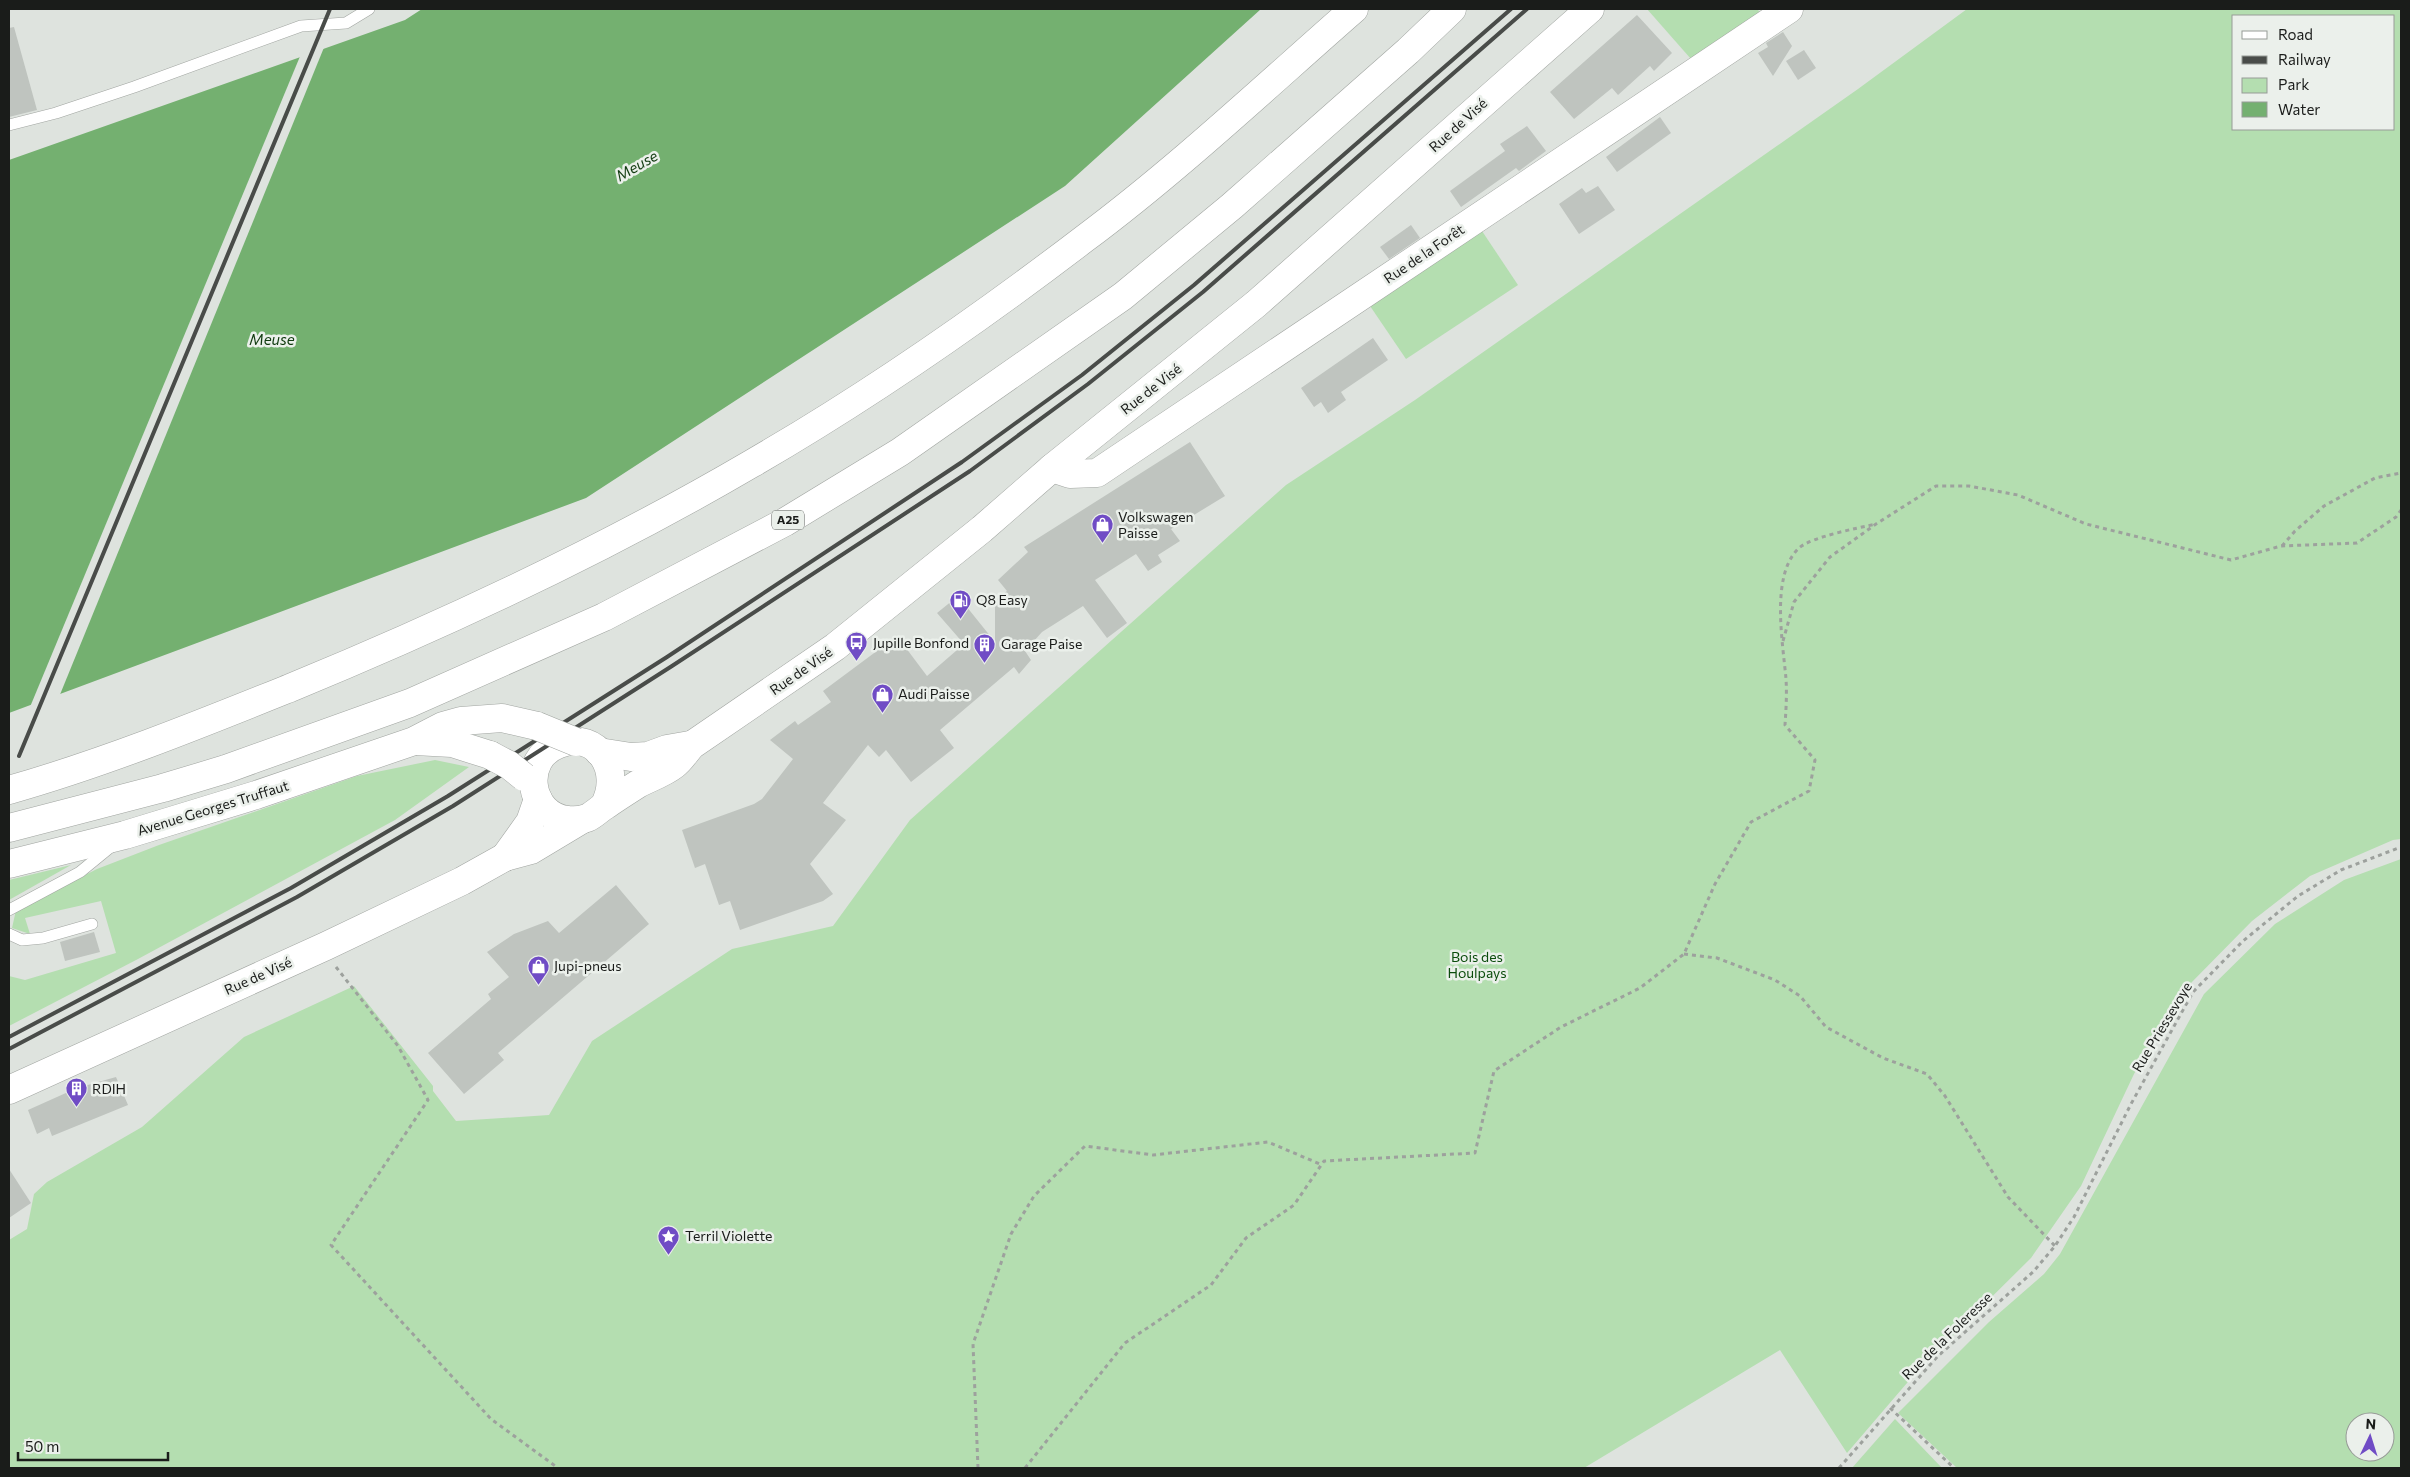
<svg xmlns="http://www.w3.org/2000/svg" width="2410" height="1477" font-family="Commissioner,sans-serif">
<style>
.green{fill:#b4deb0;fill-rule:evenodd}
.water{fill:#74b070}
.pier{fill:#dee3de}
.building{fill:#bfc4bf}
.lines{fill:none;stroke-linecap:round;stroke-linejoin:round}
.service-casing{stroke:#a1a5a1;stroke-width:12}
.tertiary-casing{stroke:#a1a5a1;stroke-width:29}
.secondary-casing{stroke:#a1a5a1;stroke-width:29}
.motorway-casing{stroke:#a1a5a1;stroke-width:29}
.path{stroke:#9da19d;stroke-width:3;stroke-dasharray:4 4;stroke-linecap:butt}
.service{stroke:#fff;stroke-width:11}
.tertiary{stroke:#fff;stroke-width:28}
.secondary{stroke:#fff;stroke-width:28}
.motorway{stroke:#fff;stroke-width:28}
.rail{stroke:#494c49;stroke-width:4}
.tertiary-bridge-casing{stroke:#a1a5a1;stroke-width:29;stroke-linecap:butt}
.tertiary-bridge{stroke:#fff;stroke-width:28}
.labels{text-anchor:middle;stroke-width:5;stroke-linejoin:round;paint-order:stroke}
.shield{fill:#ebf0eb;stroke:#595c59;stroke-width:1}
.shield-label{font-size:12px;font-weight:bold;fill:#1a1c1a}
.street-label{font-size:14px;fill:#1a1c1a;stroke:#ebf0eb}
.poi-label{font-size:14px;fill:#1a1c1a;stroke:#ebf0eb;text-anchor:start}
.park-label{font-size:14px;fill:#0c4d0d;stroke:#ebf0eb}
.water-label{font-size:15px;font-style:italic;fill:#113b10;stroke:#ebf0eb}
</style>
<rect width="100%" height="100%" fill="#dee3de"/>
<g class="green">
<path d="M1647,9H1757L1761,13L1691,59Z"/>
<path d="M1967,9H2401V839L2393,840L2310,876L2252,921L2188,986L2134,1074L2081,1186L2031,1258L1919,1369L1847,1453L1780,1350L1584,1468H9V1240L27,1229L34,1194L47,1182L142,1127L244,1037L354,986L433,1086V1091L456,1121L549,1115L592,1041L732,949L833,926L910,820L1286,485L1415,400L1858,89ZM2394,16V129H2234V16Z"/>
<path d="M1480,228L1518,285L1406,359L1368,303Z"/>
<path d="M435,760L469,767L395,820L138,959L9,1026V976L25,980L116,953L101,901L25,918L30,934L12,928L16,910L97,869L159,845L357,776Z"/>
<path d="M2401,859V1468H1957L1898,1413L1989,1322L2044,1274L2060,1254L2204,994L2275,924L2344,880ZM2355,1422H2385V1452H2355Z"/>
<path d="M71,865L9,900V880Z"/>
<path d="M1895,1419L1942,1468H1852Z"/>
</g>
<path class="water" d="M422,9H1261L1065,186L586,498L9,713V160L405,20Z"/>
<path class="pier" d="M325,45L59,697L30,707L301,54Z"/>
<g class="building">
<path d="M1637,15L1672,53L1654,71L1650,66L1618,95L1612,88L1574,119L1550,92Z"/>
<path d="M14,27L37,110L9,117V28Z"/>
<path d="M1783,32L1792,46L1773,76L1758,53L1768,47L1766,43Z"/>
<path d="M1804,50L1816,68L1798,80L1786,61Z"/>
<path d="M1660,117L1671,133L1617,172L1606,157Z"/>
<path d="M1527,126L1546,151L1519,171L1516,168L1461,207L1450,191L1505,151L1500,144Z"/>
<path d="M1598,186L1615,210L1579,234L1559,204L1582,188L1586,193Z"/>
<path d="M1411,225L1420,238L1389,259L1380,247Z"/>
<path d="M1373,338L1388,360L1341,392L1346,400L1328,413L1321,402L1314,407L1301,388Z"/>
<path d="M1190,442L1225,496L1171,529L1180,541L1158,555L1162,562L1148,571L1136,554L1095,580L1127,623L1107,638L1083,606L1042,632L1025,651L1031,660L1019,674L1014,667L940,730L954,748L911,782L886,750L879,757L868,745L823,803L846,820L810,864L833,894L823,901L740,930L730,901L719,905L705,864L695,868L682,830L754,804L762,799L793,759L770,740L795,721L798,725L831,702L823,691L897,636L927,676L964,644L937,613L958,596L995,642V600L1007,591L998,580L1028,552L1024,547Z"/>
<path d="M616,885L649,924L498,1053L504,1060L464,1094L428,1053L491,999L488,994L509,977L487,952L514,934L548,921L559,933Z"/>
<path d="M94,932L100,952L65,961L60,942Z"/>
<path d="M116,1077L128,1105L52,1136L49,1128L37,1134L28,1110L77,1088Z"/>
<path d="M9,1169L31,1203L9,1218Z"/>
</g>
<g class="lines">
<defs>
<g id="service">
<path d="M9,125L56,113L134,87L301,26L346,23L369,9"/>
<path d="M9,910L80,872L113,845"/>
<path d="M9,934L22,940L43,938L92,924"/>
</g>
<g id="tertiary">
<path d="M415,741L452,743L490,755"/>
<path d="M9,864L125,835L256,795L414,741L443,726L461,721L502,718L537,726"/>
</g>
<g id="secondary">
<path d="M1052,468L1070,474L1097,473L1789,9"/>
<path d="M599,752L631,757L648,756L667,749L690,745"/>
<path d="M604,806C623,772 599,730 559,744C520,758 528,816 568,820C575,821 581,820 587,818C594,815 599,809 606,805C616,798 627,791 638,784C649,778 664,773 674,765C681,760 686,751 692,745L835,647L982,529L1052,468L1256,304L1590,9"/>
<path d="M505,857L530,822L538,799"/>
<path d="M9,1090L326,946L462,881L505,857L531,850L581,820"/>
</g>
<g id="motorway">
<path d="M9,790C104,763 198,725 290,688C448,623 604,550 751,464C867,397 978,320 1084,239C1178,169 1266,86 1354,9"/>
<path d="M9,828L163,788L226,769L410,703L604,617L785,522L900,452L1123,296L1232,206L1408,51L1452,9"/>
</g>
</defs>
<use href="#service" class="service-casing"/>
<use href="#tertiary" class="tertiary-casing"/>
<use href="#secondary" class="secondary-casing"/>
<use href="#motorway" class="motorway-casing"/>
<g class="path">
<path d="M2282,546L2295,531L2324,506L2375,478L2401,473"/>
<path d="M1783,641L1794,602L1830,557L1876,524L1936,486H1969L2018,495L2086,524L2231,560L2281,546L2357,543L2396,517L2401,510"/>
<path d="M1684,954L1717,958L1775,980L1800,996L1826,1027L1883,1058L1927,1074L1945,1096L2008,1197L2055,1246"/>
<path d="M336,967L398,1046L428,1100L331,1245L491,1419L558,1468"/>
<path d="M1890,1408L1954,1468"/>
<path d="M978,1468L973,1344L1011,1234L1034,1196L1085,1146L1153,1155L1268,1142L1320,1164"/>
<path d="M1025,1468L1125,1343L1211,1285L1246,1238L1294,1205L1324,1161L1475,1153L1494,1071L1561,1027L1640,988L1684,954L1715,884L1751,822L1809,791L1815,760L1785,725C1786,710 1787,694 1786,679C1783,643 1770,575 1799,548C1811,537 1858,528 1876,524"/>
<path d="M1839,1468L1938,1356L2033,1272L2055,1246L2074,1217L2131,1104L2193,992L2243,941L2298,896L2341,870L2401,847"/>
</g>
<use href="#service" class="service"/>
<use href="#tertiary" class="tertiary"/>
<use href="#secondary" class="secondary"/>
<use href="#motorway" class="motorway"/>
<g class="rail">
<path d="M19,756L330,9"/>
<path d="M9,1037L291,888L448,796L667,657L962,462L1082,375L1194,285L1511,9"/>
<path d="M9,1049L297,897L453,806L672,666L970,471L1088,384L1203,292L1527,9"/>
</g>
<defs>
<g id="tertiary-bridge">
<path d="M537,726L576,742"/>
<path d="M490,755L509,765L524,777"/>
</g>
</defs>
<use href="#tertiary-bridge" class="tertiary-bridge-casing"/>
<use href="#tertiary-bridge" class="tertiary-bridge"/>
</g>
<defs>
<symbol id="shop-pin" viewBox="-11 -11 22 30"><path d="M0 17L-7.5 6A9.5 9.5 0 1 1 7.5 6Z" fill="#704cc5" stroke="#ebf0eb"/><path d="M-5-2.5h2.3a2.7 3.5 0 0 1 5.4 0H5L5.5 6h-11ZM-1.5-2.5h3a1.5 2.3 0 0 0-3 0Z" fill="#fff"/></symbol>
<symbol id="fuel-pin" viewBox="-11 -11 22 30"><path d="M0 17L-7.5 6A9.5 9.5 0 1 1 7.5 6Z" fill="#704cc5" stroke="#ebf0eb"/><path d="M-5.5-6h7V0h2V4h1.3V-2.5L3-4.5l.8-.8L6-3V5H2.5V1h-1V6h-7ZM-4.2-4.7v3.2H.2V-4.7Z" fill="#fff"/></symbol>
<symbol id="bus-pin" viewBox="-11 -11 22 30"><path d="M0 17L-7.5 6A9.5 9.5 0 1 1 7.5 6Z" fill="#704cc5" stroke="#ebf0eb"/><path d="M-5-6H5V4H4V6H2V4H-2V6H-4V4H-5ZM-3.5-4V0h7V-4ZM-3.5 1.2v1.5H-2V1.2ZM2 1.2v1.5H3.5V1.2Z" fill="#fff"/></symbol>
<symbol id="building-pin" viewBox="-11 -11 22 30"><path d="M0 17L-7.5 6A9.5 9.5 0 1 1 7.5 6Z" fill="#704cc5" stroke="#ebf0eb"/><path d="M-4-6H4V6H1V3H-1V6H-4ZM-2.5-4.3h1.7v1.8h-1.7ZM.8-4.3h1.7v1.8H.8ZM-2.5-1h1.7V.8h-1.7ZM.8-1h1.7V.8H.8Z" fill="#fff"/></symbol>
<symbol id="sight-pin" viewBox="-11 -11 22 30"><path d="M0 17L-7.5 6A9.5 9.5 0 1 1 7.5 6Z" fill="#704cc5" stroke="#ebf0eb"/><path d="M0-6L1.8-2.2L6-1.7L2.9 1.2L3.7 5.4L0 3.3L-3.7 5.4L-2.9 1.2L-6-1.7L-1.8-2.2Z" fill="#fff"/></symbol>
</defs>
<g fill-rule="evenodd">
<use href="#shop-pin" x="1090" y="512" width="25" height="34"/>
<use href="#fuel-pin" x="948" y="588" width="25" height="34"/>
<use href="#bus-pin" x="844" y="630" width="25" height="34"/>
<use href="#building-pin" x="972" y="632" width="25" height="34"/>
<use href="#shop-pin" x="870" y="682" width="25" height="34"/>
<use href="#shop-pin" x="526" y="954" width="25" height="34"/>
<use href="#building-pin" x="64" y="1076" width="25" height="34"/>
<use href="#sight-pin" x="656" y="1224" width="25" height="34"/>
</g>
<g class="labels">
<rect class="shield" x="772" y="510.5" width="32" height="19" rx="4"/>
<g class="shield-label">
<text x="788" y="524">A25</text>
</g>
<g class="street-label">
<text transform="translate(1458 125) rotate(-42)" y="5">Rue de Visé</text>
<text transform="translate(1424 254) rotate(-34)" y="5">Rue de la Forêt</text>
<text transform="translate(1151 389) rotate(-38)" y="5">Rue de Visé</text>
<text transform="translate(801 671) rotate(-35)" y="5">Rue de Visé</text>
<text transform="translate(213 808) rotate(-17)" y="5">Avenue Georges Truffaut</text>
<text transform="translate(258 976) rotate(-24)" y="5">Rue de Visé</text>
<text transform="translate(2162 1027) rotate(-59)" y="5">Rue Priessevoye</text>
<text transform="translate(1947 1336) rotate(-44)" y="5">Rue de la Foleresse</text>
</g>
<g class="poi-label">
<text x="1118" y="522">Volkswagen<tspan x="1118" dy="16">Paisse</tspan></text>
<text x="976" y="605">Q8 Easy</text>
<text x="873" y="648">Jupille Bonfond</text>
<text x="1001" y="649">Garage Paise</text>
<text x="898" y="699">Audi Paisse</text>
<text x="554" y="971">Jupi-pneus</text>
<text x="92" y="1094">RDIH</text>
<text x="685" y="1241">Terril Violette</text>
</g>
<g class="park-label">
<text x="1477" y="962">Bois des<tspan x="1477" dy="16">Houlpays</tspan></text>
</g>
<g class="water-label">
<text transform="translate(637 166) rotate(-30)" y="5">Meuse</text>
<text x="272" y="345">Meuse</text>
</g>
</g>
<rect width="2410" height="1477" fill="none" stroke="#1a1c1a" stroke-width="20"/>
<rect x="2232" y="15" width="162" height="115" fill="#ebf0eb" stroke="#979b97"/>
<rect x="2242" y="31" width="25" height="8" fill="#ffffff" stroke="#979b97"/>
<text x="2278" y="40" font-size="15" fill="#1a1c1a">Road</text>
<rect x="2242" y="56" width="25" height="8" fill="#494c49" stroke="#979b97"/>
<text x="2278" y="65" font-size="15" fill="#1a1c1a">Railway</text>
<rect x="2242" y="78" width="25" height="15" fill="#b4deb0" stroke="#979b97"/>
<text x="2278" y="90" font-size="15" fill="#1a1c1a">Park</text>
<rect x="2242" y="102" width="25" height="15" fill="#74b070" stroke="#979b97"/>
<text x="2278" y="115" font-size="15" fill="#1a1c1a">Water</text>
<g transform="translate(2370 1437) rotate(4)"><circle r="24" fill="#ebf0eb" stroke="#979b97"/>
<path d="M0-4L9 19L0 12L-9 19Z" fill="#704cc5"/>
<text y="-8" font-size="14" font-weight="bold" text-anchor="middle" fill="#1a1c1a">N</text>
</g>
<path d="M18 1452v8h150v-8" fill="none" stroke="#1a1c1a" stroke-width="2.5"/>
<text x="25" y="1452" font-size="15" fill="#1a1c1a" stroke="#ebf0eb" stroke-width="4" paint-order="stroke">50 m</text>
</svg>
